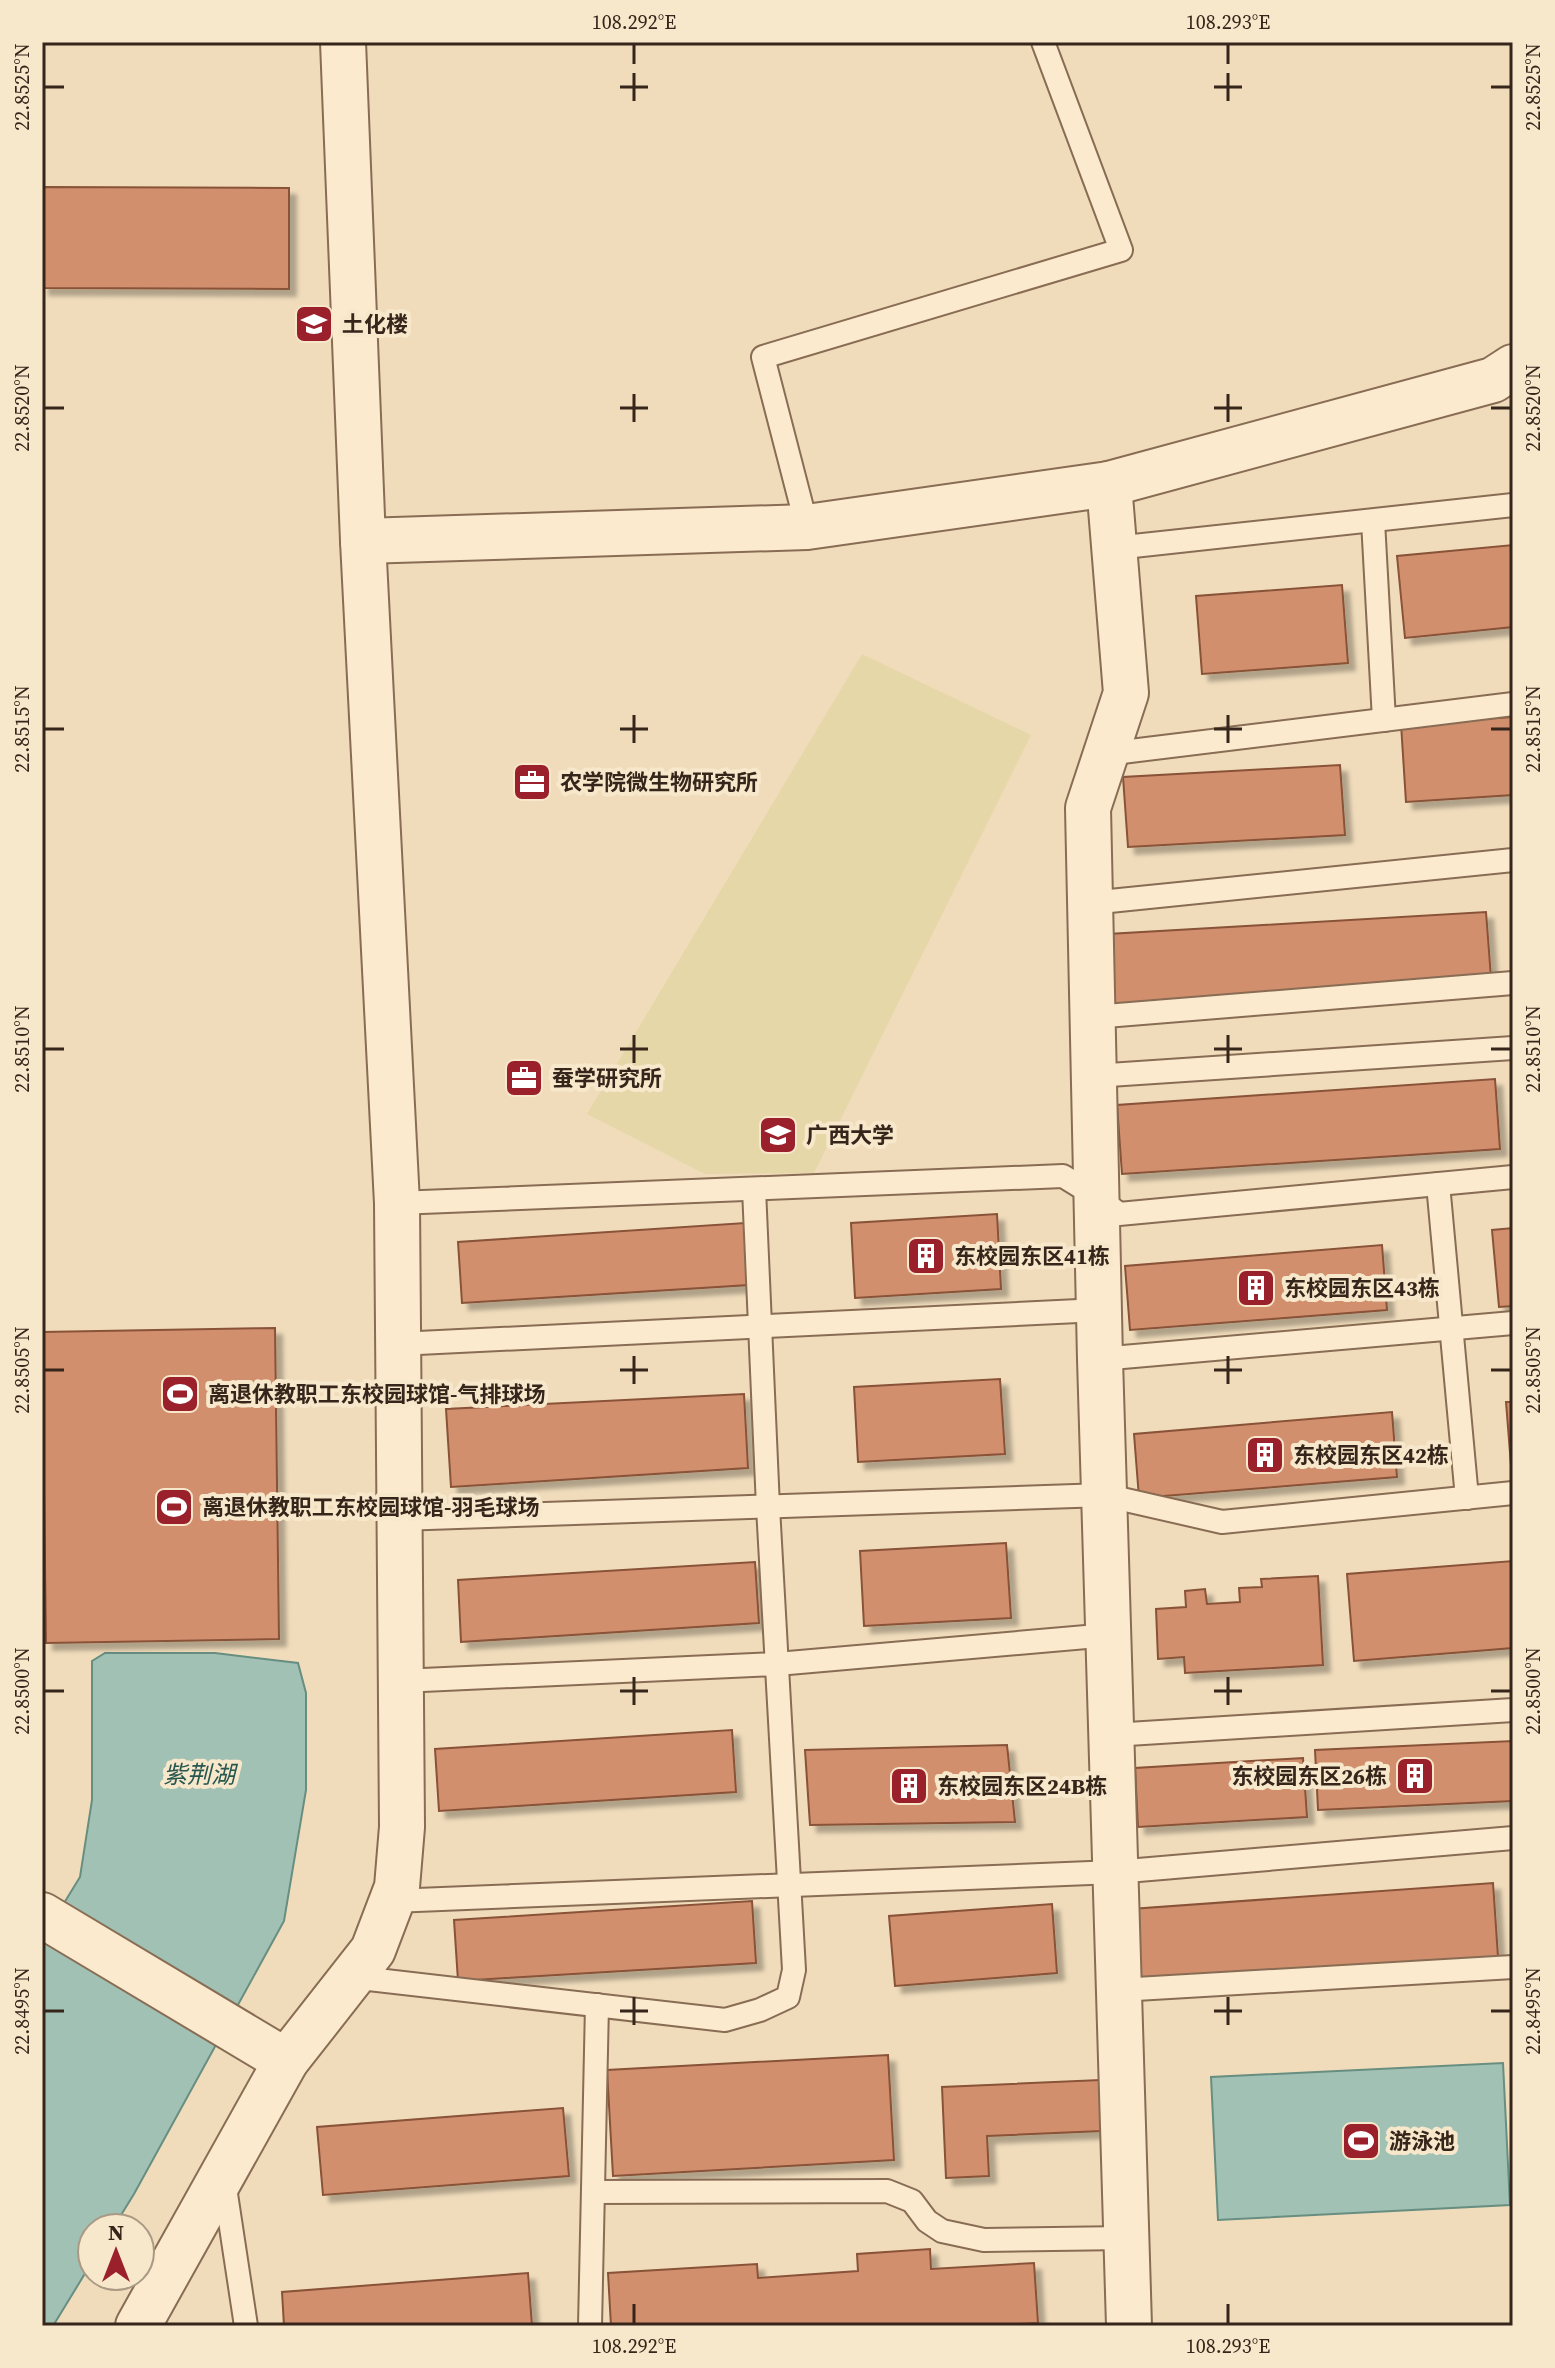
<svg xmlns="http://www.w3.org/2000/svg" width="1555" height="2368" font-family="'Source Serif 4','Noto Sans SC',serif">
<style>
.farmland{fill:#e6d7a8}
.water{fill:#a0c1b4;stroke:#678e81;stroke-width:2}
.building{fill:#d18f6e;stroke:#895239;stroke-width:2;filter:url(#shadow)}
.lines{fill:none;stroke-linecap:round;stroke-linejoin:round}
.lane-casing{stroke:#886c54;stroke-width:26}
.street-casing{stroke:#886c54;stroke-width:48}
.lane{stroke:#fbeace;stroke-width:22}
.street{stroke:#fbeace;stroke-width:44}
.ticks{fill:none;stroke:#36251a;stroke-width:3}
.labels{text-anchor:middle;stroke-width:8;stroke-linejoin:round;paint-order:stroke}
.poi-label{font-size:22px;font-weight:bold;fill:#36251a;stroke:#f7e7cb;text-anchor:start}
.water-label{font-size:24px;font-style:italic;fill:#285750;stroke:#f7e7cb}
.neatline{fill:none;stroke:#36251a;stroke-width:3}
.ticks-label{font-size:20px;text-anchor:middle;fill:#36251a}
</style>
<defs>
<filter id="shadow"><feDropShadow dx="7" dy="7" stdDeviation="2" flood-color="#0004"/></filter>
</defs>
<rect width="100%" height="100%" fill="#f0dcbb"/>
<path class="farmland" d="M862,654L1031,735L814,1173L705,1174L587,1114Z"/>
<g class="water">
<path d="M105,1653H215L298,1663L306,1693V1790L284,1921L134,2194L113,2228H92V2262L53,2326H42V1939L80,1877L92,1800V1661Z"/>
<path d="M1503,2063L1510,2205L1218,2220L1211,2077Z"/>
</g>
<g class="building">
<path d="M42,187L289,188V289L42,288Z"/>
<path d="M1513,545V627L1405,638L1397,556Z"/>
<path d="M1342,585L1348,663L1202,674L1196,596Z"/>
<path d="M1513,717V795L1406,802L1401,724Z"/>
<path d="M1340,765L1345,835L1128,847L1123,777Z"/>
<path d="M1486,912L1491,978L1113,1004L1108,934Z"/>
<path d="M1495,1079L1500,1149L1122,1174L1117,1105Z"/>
<path d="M997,1214L1001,1289L855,1298L851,1223Z"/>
<path d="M745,1223L749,1285L462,1303L458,1242Z"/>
<path d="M1513,1228V1306L1499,1307L1492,1230Z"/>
<path d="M1382,1245L1387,1310L1130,1330L1125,1266Z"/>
<path d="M275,1328L279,1639L46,1643L42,1332Z"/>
<path d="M1000,1379L1005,1454L858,1462L854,1387Z"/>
<path d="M744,1394L748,1468L451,1487L446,1409Z"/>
<path d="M1506,1402H1513V1478H1512Z"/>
<path d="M1392,1412L1397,1477L1139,1498L1134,1434Z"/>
<path d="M1006,1543L1011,1618L864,1626L860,1551Z"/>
<path d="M1513,1561V1648L1354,1661L1347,1574Z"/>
<path d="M755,1562L759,1623L461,1642L458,1580Z"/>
<path d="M1318,1576L1323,1665L1185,1673L1184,1657L1158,1659L1156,1609L1186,1607L1185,1591L1205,1589L1207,1604L1240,1602L1239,1588L1262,1587L1261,1579Z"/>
<path d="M732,1730L736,1792L439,1811L435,1749Z"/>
<path d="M1513,1741V1801L1318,1810L1315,1750Z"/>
<path d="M1007,1745L1015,1822L810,1825L805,1750Z"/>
<path d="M1303,1758L1307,1817L1138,1827L1135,1768Z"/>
<path d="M1493,1883L1498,1957L1136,1982L1131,1909Z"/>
<path d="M752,1901L756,1963L458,1981L454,1920Z"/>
<path d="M1052,1904L1057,1973L895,1986L889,1916Z"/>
<path d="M888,2055L894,2160L613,2176L607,2070Z"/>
<path d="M1100,2080L1102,2131L987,2136L989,2176L946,2178L942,2087Z"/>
<path d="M563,2108L569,2176L323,2195L317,2127Z"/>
<path d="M930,2249L931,2269L1034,2263L1038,2323L982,2326H611L608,2273L757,2264L758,2278L858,2271L857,2254Z"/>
<path d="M528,2273L532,2326H284L282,2292Z"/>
</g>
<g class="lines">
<defs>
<g id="lane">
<path d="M1373,521L1384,720"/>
<path d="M807,527L763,357L1121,250L1043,42"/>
<path d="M1115,548L1513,505"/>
<path d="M1106,754L1513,704"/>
<path d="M1090,903L1513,860"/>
<path d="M1093,1017L1513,983"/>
<path d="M1094,1076L1513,1048"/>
<path d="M1438,1184L1467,1498"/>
<path d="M397,1203L1063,1176L1097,1197L1119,1214L1513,1177"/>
<path d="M398,1344L1099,1310"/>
<path d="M1100,1359L1513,1323"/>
<path d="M399,1519L1104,1495L1222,1522L1513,1493"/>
<path d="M401,1681L777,1664L1109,1635"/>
<path d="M1112,1735L1513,1710"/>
<path d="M392,1901L1115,1872L1513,1838"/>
<path d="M351,1977L725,2020L760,2010L788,1997L794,1970L768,1507L754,1189"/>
<path d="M1119,1990L1513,1967"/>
<path d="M224,2181L246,2326"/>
<path d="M593,2192L887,2191L912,2201L927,2221L942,2231L984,2240L1126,2238"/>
<path d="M590,2326L597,2005"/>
</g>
<g id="street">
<path d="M1109,484L1126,693L1088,808L1100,1359L1129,2326"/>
<path d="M363,541L807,527L1109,484L1493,380L1513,367"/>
<path d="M42,1915L286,2061"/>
<path d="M138,2326L286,2061L373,1950L397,1887L402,1827L397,1203L363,541L343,42"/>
</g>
</defs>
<use href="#lane" class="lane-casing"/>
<use href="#street" class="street-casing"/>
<use href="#lane" class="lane"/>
<use href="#street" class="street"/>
</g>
<path class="ticks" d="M634,44V64M1228,44V64M634,73V101M1228,73V101M44,87H64M620,87H648M1214,87H1242M1491,87H1511M634,394V422M1228,394V422M44,408H64M620,408H648M1214,408H1242M1491,408H1511M634,715V743M1228,715V743M44,729H64M620,729H648M1214,729H1242M1491,729H1511M634,1035V1063M1228,1035V1063M44,1049H64M620,1049H648M1214,1049H1242M1491,1049H1511M634,1356V1384M1228,1356V1384M44,1370H64M620,1370H648M1214,1370H1242M1491,1370H1511M634,1677V1705M1228,1677V1705M44,1691H64M620,1691H648M1214,1691H1242M1491,1691H1511M634,1997V2025M1228,1997V2025M44,2011H64M620,2011H648M1214,2011H1242M1491,2011H1511M634,2304V2324M1228,2304V2324"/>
<defs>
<symbol id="school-square" viewBox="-11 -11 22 22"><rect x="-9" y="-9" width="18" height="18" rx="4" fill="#9a212b" stroke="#f7e7cb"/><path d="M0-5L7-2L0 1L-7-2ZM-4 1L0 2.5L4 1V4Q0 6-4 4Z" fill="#fff"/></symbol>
<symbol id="office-square" viewBox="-11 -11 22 22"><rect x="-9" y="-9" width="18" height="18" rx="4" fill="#9a212b" stroke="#f7e7cb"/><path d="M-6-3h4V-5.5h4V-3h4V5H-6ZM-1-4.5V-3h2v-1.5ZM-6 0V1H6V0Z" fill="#fff"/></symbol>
<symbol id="university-square" viewBox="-11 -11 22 22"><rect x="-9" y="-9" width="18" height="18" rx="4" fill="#9a212b" stroke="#f7e7cb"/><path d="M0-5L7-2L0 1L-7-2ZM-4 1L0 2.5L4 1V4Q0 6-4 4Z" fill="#fff"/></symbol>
<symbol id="building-square" viewBox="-11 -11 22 22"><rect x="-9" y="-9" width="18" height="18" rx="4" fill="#9a212b" stroke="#f7e7cb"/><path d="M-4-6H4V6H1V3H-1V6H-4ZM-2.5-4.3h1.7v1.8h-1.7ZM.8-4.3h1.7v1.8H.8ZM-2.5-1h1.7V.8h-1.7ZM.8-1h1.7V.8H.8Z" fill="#fff"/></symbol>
<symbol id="stadium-square" viewBox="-11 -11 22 22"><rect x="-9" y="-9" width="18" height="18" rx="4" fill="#9a212b" stroke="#f7e7cb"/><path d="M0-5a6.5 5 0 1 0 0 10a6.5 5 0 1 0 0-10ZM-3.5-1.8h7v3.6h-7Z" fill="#fff"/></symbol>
</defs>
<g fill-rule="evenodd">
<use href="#school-square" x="292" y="302" width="44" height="44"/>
<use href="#office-square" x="510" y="760" width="44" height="44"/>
<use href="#office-square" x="502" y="1056" width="44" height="44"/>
<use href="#university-square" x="756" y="1113" width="44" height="44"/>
<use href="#building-square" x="904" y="1234" width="44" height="44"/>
<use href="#building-square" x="1234" y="1266" width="44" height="44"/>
<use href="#stadium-square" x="158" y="1372" width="44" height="44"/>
<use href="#building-square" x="1243" y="1433" width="44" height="44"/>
<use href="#stadium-square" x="152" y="1485" width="44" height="44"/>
<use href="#building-square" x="1393" y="1754" width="44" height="44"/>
<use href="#building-square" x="887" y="1764" width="44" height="44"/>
<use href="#stadium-square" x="1339" y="2119" width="44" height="44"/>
</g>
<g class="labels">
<g class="poi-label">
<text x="342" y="332">土化楼</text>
<text x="560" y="790">农学院微生物研究所</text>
<text x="552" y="1086">蚕学研究所</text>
<text x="806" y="1143">广西大学</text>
<text x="954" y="1264">东校园东区41栋</text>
<text x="1284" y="1296">东校园东区43栋</text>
<text x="208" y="1402">离退休教职工东校园球馆-气排球场</text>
<text x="1293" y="1463">东校园东区42栋</text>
<text x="202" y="1515">离退休教职工东校园球馆-羽毛球场</text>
<text x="1387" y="1784" text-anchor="end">东校园东区26栋</text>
<text x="937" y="1794">东校园东区24B栋</text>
<text x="1389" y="2149">游泳池</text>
</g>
<g class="water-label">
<text x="199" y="1783">紫荆湖</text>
</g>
</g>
<rect width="1555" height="2368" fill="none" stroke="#f7e7cb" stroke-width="88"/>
<g transform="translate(116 2252)"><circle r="38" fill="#f7e7cb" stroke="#aa9984" stroke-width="2"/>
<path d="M0-6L14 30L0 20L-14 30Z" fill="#9a212b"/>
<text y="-12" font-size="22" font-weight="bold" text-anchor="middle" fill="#36251a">N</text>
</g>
<rect x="44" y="44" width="1467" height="2280" class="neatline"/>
<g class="ticks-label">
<text x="634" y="29">108.292°E</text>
<text x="1228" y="29">108.293°E</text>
<text transform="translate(22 87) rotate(-90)" y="7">22.8525°N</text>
<text transform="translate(1533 87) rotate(-90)" y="7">22.8525°N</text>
<text transform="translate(22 408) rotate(-90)" y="7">22.8520°N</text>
<text transform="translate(1533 408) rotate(-90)" y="7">22.8520°N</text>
<text transform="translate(22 729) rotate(-90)" y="7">22.8515°N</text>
<text transform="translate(1533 729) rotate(-90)" y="7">22.8515°N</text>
<text transform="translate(22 1049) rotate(-90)" y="7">22.8510°N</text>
<text transform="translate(1533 1049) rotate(-90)" y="7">22.8510°N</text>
<text transform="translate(22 1370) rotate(-90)" y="7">22.8505°N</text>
<text transform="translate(1533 1370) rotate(-90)" y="7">22.8505°N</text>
<text transform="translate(22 1691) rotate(-90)" y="7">22.8500°N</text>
<text transform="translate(1533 1691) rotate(-90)" y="7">22.8500°N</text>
<text transform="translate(22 2011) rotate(-90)" y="7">22.8495°N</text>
<text transform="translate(1533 2011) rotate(-90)" y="7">22.8495°N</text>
<text x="634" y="2353">108.292°E</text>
<text x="1228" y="2353">108.293°E</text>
</g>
</svg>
